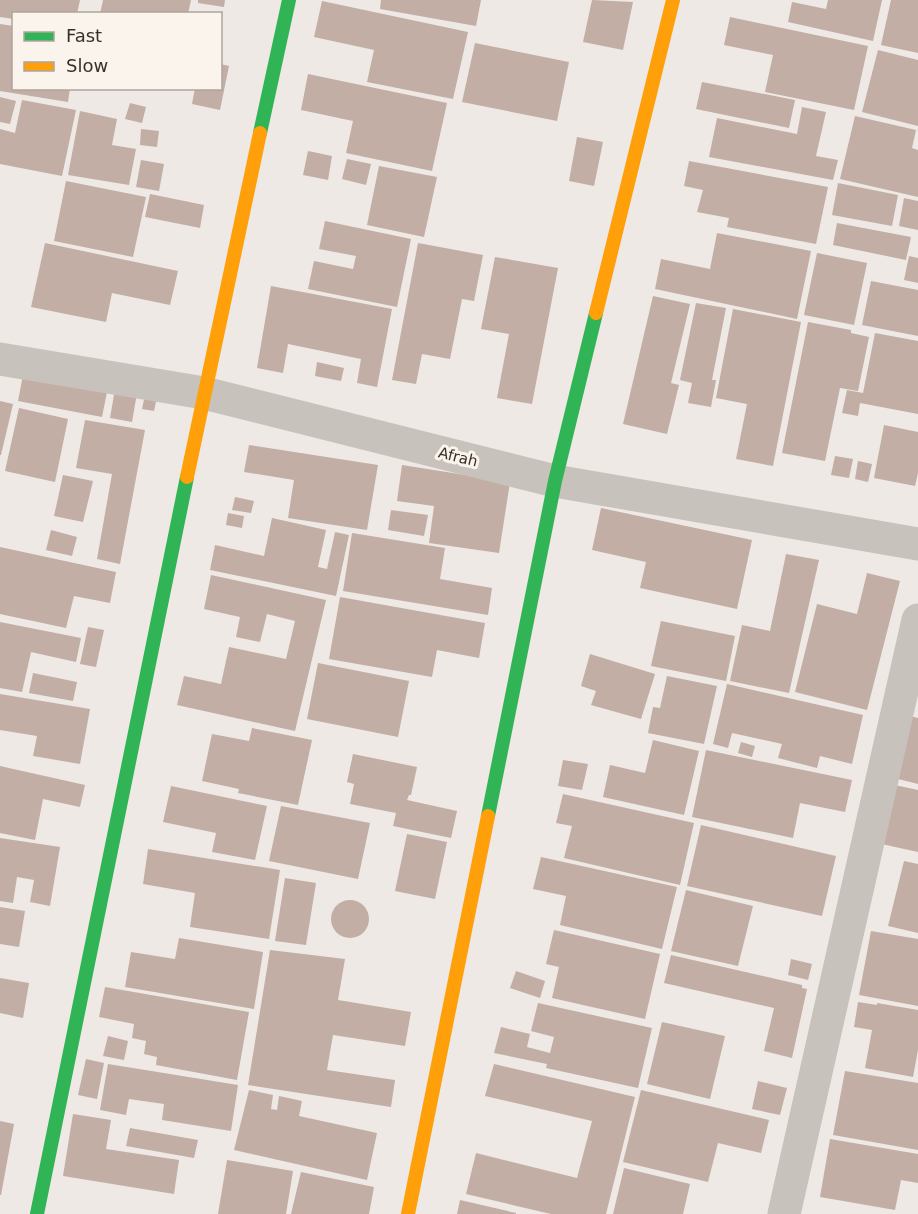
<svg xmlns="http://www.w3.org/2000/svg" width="918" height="1214" font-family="'DejaVu Sans',sans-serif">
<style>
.building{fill:#c2aea5}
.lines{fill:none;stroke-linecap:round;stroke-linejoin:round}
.street{stroke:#c8c2bc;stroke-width:33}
.fast{stroke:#30b455;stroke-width:14}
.slow{stroke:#ff9f0a;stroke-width:14}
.labels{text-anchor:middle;stroke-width:6;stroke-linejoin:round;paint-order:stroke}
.street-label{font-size:15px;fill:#392f2a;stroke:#faf4ec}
</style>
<rect width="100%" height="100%" fill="#eee9e4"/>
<g class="building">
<path d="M0,0H80L77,14H14V19L0,17Z"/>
<path d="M103,0H191L188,14H100Z"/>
<path d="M198,0H225L224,7L198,3Z"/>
<path d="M381,0H481L476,26L380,9Z"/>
<path d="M592,0L633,2L623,50L583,42Z"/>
<path d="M828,0H882L873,41L788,22L792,2L826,9Z"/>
<path d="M891,0H918V53L881,45Z"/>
<path d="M322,1L468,32L453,99L367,82L374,50L314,37Z"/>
<path d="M730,17L868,46L854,110L765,92L773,55L724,45Z"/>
<path d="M0,24L14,26V88H70L68,102L0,91Z"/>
<path d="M475,43L569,62L557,121L462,102Z"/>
<path d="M878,50L918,60V126L862,112Z"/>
<path d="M220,64L229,66L220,110L192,104L195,88H220Z"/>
<path d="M308,74L447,103L432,171L346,153L353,121L301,110Z"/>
<path d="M702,82L795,100L789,128L696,109Z"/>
<path d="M0,97L16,101L10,124L0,122Z"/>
<path d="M22,100L76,110L62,176L0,164V129L15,133Z"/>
<path d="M130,103L146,107L142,123L125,119Z"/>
<path d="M802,107L826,112L816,156L838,160L833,180L709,157L717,118L797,134Z"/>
<path d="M80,111L117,119L112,145L136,149L129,185L68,175Z"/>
<path d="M855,116L916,130L912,148L918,150V197L840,179Z"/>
<path d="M141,129L159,131L157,147L140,145Z"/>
<path d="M577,137L603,142L594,186L569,181Z"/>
<path d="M308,151L332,156L328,180L303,175Z"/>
<path d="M347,159L371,164L366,185L342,179Z"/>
<path d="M141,160L164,164L159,191L136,187Z"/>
<path d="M689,161L828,187L816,244L727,227L729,218L697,212L703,190L684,186Z"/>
<path d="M379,166L437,177L424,237L367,225Z"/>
<path d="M66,181L146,197L133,257L54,241Z"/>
<path d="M838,183L898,195L892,226L832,215Z"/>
<path d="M150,194L204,205L200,228L145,217Z"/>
<path d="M904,198L918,201V230L899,226Z"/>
<path d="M325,221L411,239L397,307L308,289L314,261L353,269L356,256L319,249Z"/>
<path d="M837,223L911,237L906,260L833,245Z"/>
<path d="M717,233L811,251L797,319L655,289L661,259L710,269Z"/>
<path d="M45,243L178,271L170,305L112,293L106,322L31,307Z"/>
<path d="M418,243L483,255L474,301L462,299L450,359L422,354L416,384L392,380Z"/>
<path d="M817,253L867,263L854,325L804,315Z"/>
<path d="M909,256L918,258V283L904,280Z"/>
<path d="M495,257L558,268L532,404L497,398L509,334L481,329Z"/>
<path d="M871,281L918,290V336L862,325Z"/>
<path d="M271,286L392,309L377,387L357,383L361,359L288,344L283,373L257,368Z"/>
<path d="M653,296L690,304L671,383L679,385L667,434L623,424Z"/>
<path d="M696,303L726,308L712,380H716L711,407L688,403L692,383L680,380Z"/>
<path d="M733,309L801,322L773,466L736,459L747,404L716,398Z"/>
<path d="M808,322L851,330V333L869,337L858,391L840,388L825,461L782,453Z"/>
<path d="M875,333L918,341V414L860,403L858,416L842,413L847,390L863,393Z"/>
<path d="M317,362L344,368L341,381L315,376Z"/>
<path d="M24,370L108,387L102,417L18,401Z"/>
<path d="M115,389L137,393L132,422L110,418Z"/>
<path d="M145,395L157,397L154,411L142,409Z"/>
<path d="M0,401L13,404L1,455H0Z"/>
<path d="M19,408L68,419L55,482L5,471Z"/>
<path d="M85,420L145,430L120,564L97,559L112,474L76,468Z"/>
<path d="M884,425L918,432V473L915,486L874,478Z"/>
<path d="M249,445L378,465L367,530L288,518L294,480L244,472Z"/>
<path d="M835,456L853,459L849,478L831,475Z"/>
<path d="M858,461L872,464L868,482L855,479Z"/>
<path d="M402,465L510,482L499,553L429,543L434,506L397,501Z"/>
<path d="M63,475L93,481L83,522L54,516Z"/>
<path d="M235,497L254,501L251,513L232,510Z"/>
<path d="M601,508L752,540L737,609L640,588L646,562L592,550Z"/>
<path d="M391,510L428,515L424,536L388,530Z"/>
<path d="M228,513L244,516L242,528L226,525Z"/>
<path d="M272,518L326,530L318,567L327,569L335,532L349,535L336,596L210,570L215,545L264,556Z"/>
<path d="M51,530L77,537L72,556L46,550Z"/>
<path d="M352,533L445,548L440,579L492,588L488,615L343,591Z"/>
<path d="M0,547L116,572L110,603L74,596L66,628L0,614Z"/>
<path d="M786,554L819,560L789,693L730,681L742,625L770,631Z"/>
<path d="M867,573L900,581L867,710L795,692L817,604L857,614Z"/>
<path d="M211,575L326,600L295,731L177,705L184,676L221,684L229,647L286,659L295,621L267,614L260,642L236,637L240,617L204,609Z"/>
<path d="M340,597L485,623L479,658L437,650L432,677L329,659Z"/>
<path d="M661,621L735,636L726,681L651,666Z"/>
<path d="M0,622L81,638L76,662L31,652L22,692L0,688Z"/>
<path d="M88,627L104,630L96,667L80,664Z"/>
<path d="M590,654L655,674L641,719L591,705L596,691L581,686Z"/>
<path d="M318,663L409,681L398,737L307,719Z"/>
<path d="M33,673L77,682L73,701L29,693Z"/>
<path d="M667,676L717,686L704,744L648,733L653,707L660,708Z"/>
<path d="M727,684L863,715L852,764L820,756L817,768L778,758L782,744L732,733L728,748L713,744Z"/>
<path d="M0,694L90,709L80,764L33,756L37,736L0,730Z"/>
<path d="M910,716L918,718V784L894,778Z"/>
<path d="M252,728L312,740L298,805L238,793L239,789L202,781L212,734L249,741Z"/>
<path d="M653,740L699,751L684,815L603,797L610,765L645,773Z"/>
<path d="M741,742L755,746L752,757L738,753Z"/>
<path d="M706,750L852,780L845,812L800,803L793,838L692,817Z"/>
<path d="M353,754L417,767L411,795H409L407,800L457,811L451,838L393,826L396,813L350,804L354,784L347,782Z"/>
<path d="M563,760L588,764L582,790L558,786Z"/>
<path d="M0,766L85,785L80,807L43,799L35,840L0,833Z"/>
<path d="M890,784L918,790V852L877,843Z"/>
<path d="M171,786L267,806L255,860L212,852L216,833L163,822Z"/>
<path d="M563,794L694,823L680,885L564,858L572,826L556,823Z"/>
<path d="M281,806L370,823L358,879L269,861Z"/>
<path d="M701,825L836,856L822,916L687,886Z"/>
<path d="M407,834L447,842L435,899L395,891Z"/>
<path d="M0,838L60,847L50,906L30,902L34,880L17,877L13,903L0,901Z"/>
<path d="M148,849L280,870L269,939L190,927L195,893L143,884Z"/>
<path d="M541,857L677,887L662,949L560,925L566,896L533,889Z"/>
<path d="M904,861L918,864V933L888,926Z"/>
<path d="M285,878L316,883L306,945L275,941Z"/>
<path d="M686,890L753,906L738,966L671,951Z"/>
<circle cx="350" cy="919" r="19"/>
<path d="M0,907L25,911L19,947L0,944Z"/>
<path d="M554,930L660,954L645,1019L552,998L559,967L546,964Z"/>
<path d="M871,931L918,939V1006L859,995Z"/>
<path d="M179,938L263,952L254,1009L125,987L131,952L175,959Z"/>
<path d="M270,950L345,959L338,1000L411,1012L405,1046L333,1035L327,1070L395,1080L391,1107L248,1085Z"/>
<path d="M671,955L802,985V988L807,989L792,1058L764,1051L774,1008L664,983Z"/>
<path d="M791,959L812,964L808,980L788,975Z"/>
<path d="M516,971L545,981L540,998L510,988Z"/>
<path d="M0,978L29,983L23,1018L0,1013Z"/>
<path d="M105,987L249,1012L237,1080L156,1065L157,1057L144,1054L146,1041L132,1038L134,1024L99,1017Z"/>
<path d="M858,1002L877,1005V1003L918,1010V1050L913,1077L865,1068L872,1030L854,1027Z"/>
<path d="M538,1003L652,1028L638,1088L546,1068L547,1064L494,1053L501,1027L530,1034L527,1047L550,1053L554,1037L531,1031Z"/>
<path d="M662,1022L725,1036L710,1099L647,1084Z"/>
<path d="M108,1036L128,1041L124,1060L103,1056Z"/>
<path d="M86,1059L104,1063L97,1099L78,1095Z"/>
<path d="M108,1064L238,1085L231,1131L162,1120L164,1104L129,1099L126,1115L100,1110Z"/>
<path d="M494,1064L635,1097L606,1214H551L466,1194L476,1153L577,1178L592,1121L485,1096Z"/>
<path d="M845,1071L918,1083V1150L833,1135Z"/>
<path d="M758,1081L787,1088L780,1115L752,1109Z"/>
<path d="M249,1090L273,1095L271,1109L277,1110L279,1096L302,1101L299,1116L377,1133L367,1180L234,1150Z"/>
<path d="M641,1090L769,1120L761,1153L718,1143L708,1182L623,1162Z"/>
<path d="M73,1114L111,1120L106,1149L179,1160L174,1194L63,1176Z"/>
<path d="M0,1121L14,1124L1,1195H0Z"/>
<path d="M130,1128L198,1140L194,1158L126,1146Z"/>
<path d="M830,1139L918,1154V1183L901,1180L895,1210L820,1197Z"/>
<path d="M227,1160L293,1171L286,1214H218Z"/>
<path d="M624,1168L690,1184L683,1214H613Z"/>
<path d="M301,1172L374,1187L369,1214H291Z"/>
<path d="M460,1200L516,1213V1214H457Z"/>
</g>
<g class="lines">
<g class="street">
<path d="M0,359L204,393L555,481L918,544"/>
<path d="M784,1214L918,620"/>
</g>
<g class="fast">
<path d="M260,133L289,0"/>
<path d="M488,816L555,481L596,313"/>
<path d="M37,1214L187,477"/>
</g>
<g class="slow">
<path d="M596,313L673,0"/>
<path d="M187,477L260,133"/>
<path d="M408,1214L488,816"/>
</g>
</g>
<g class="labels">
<g class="street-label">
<text transform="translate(458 457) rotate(14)" y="5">Afrah</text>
</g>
</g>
<rect x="12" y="12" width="210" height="78" fill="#faf4ec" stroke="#ada59e" stroke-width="1.5"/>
<rect x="24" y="32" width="30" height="9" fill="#30b455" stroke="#ada59e" stroke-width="1.5"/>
<text x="66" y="42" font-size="18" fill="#392f2a">Fast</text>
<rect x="24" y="62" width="30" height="9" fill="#ff9f0a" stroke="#ada59e" stroke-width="1.5"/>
<text x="66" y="72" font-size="18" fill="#392f2a">Slow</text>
</svg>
